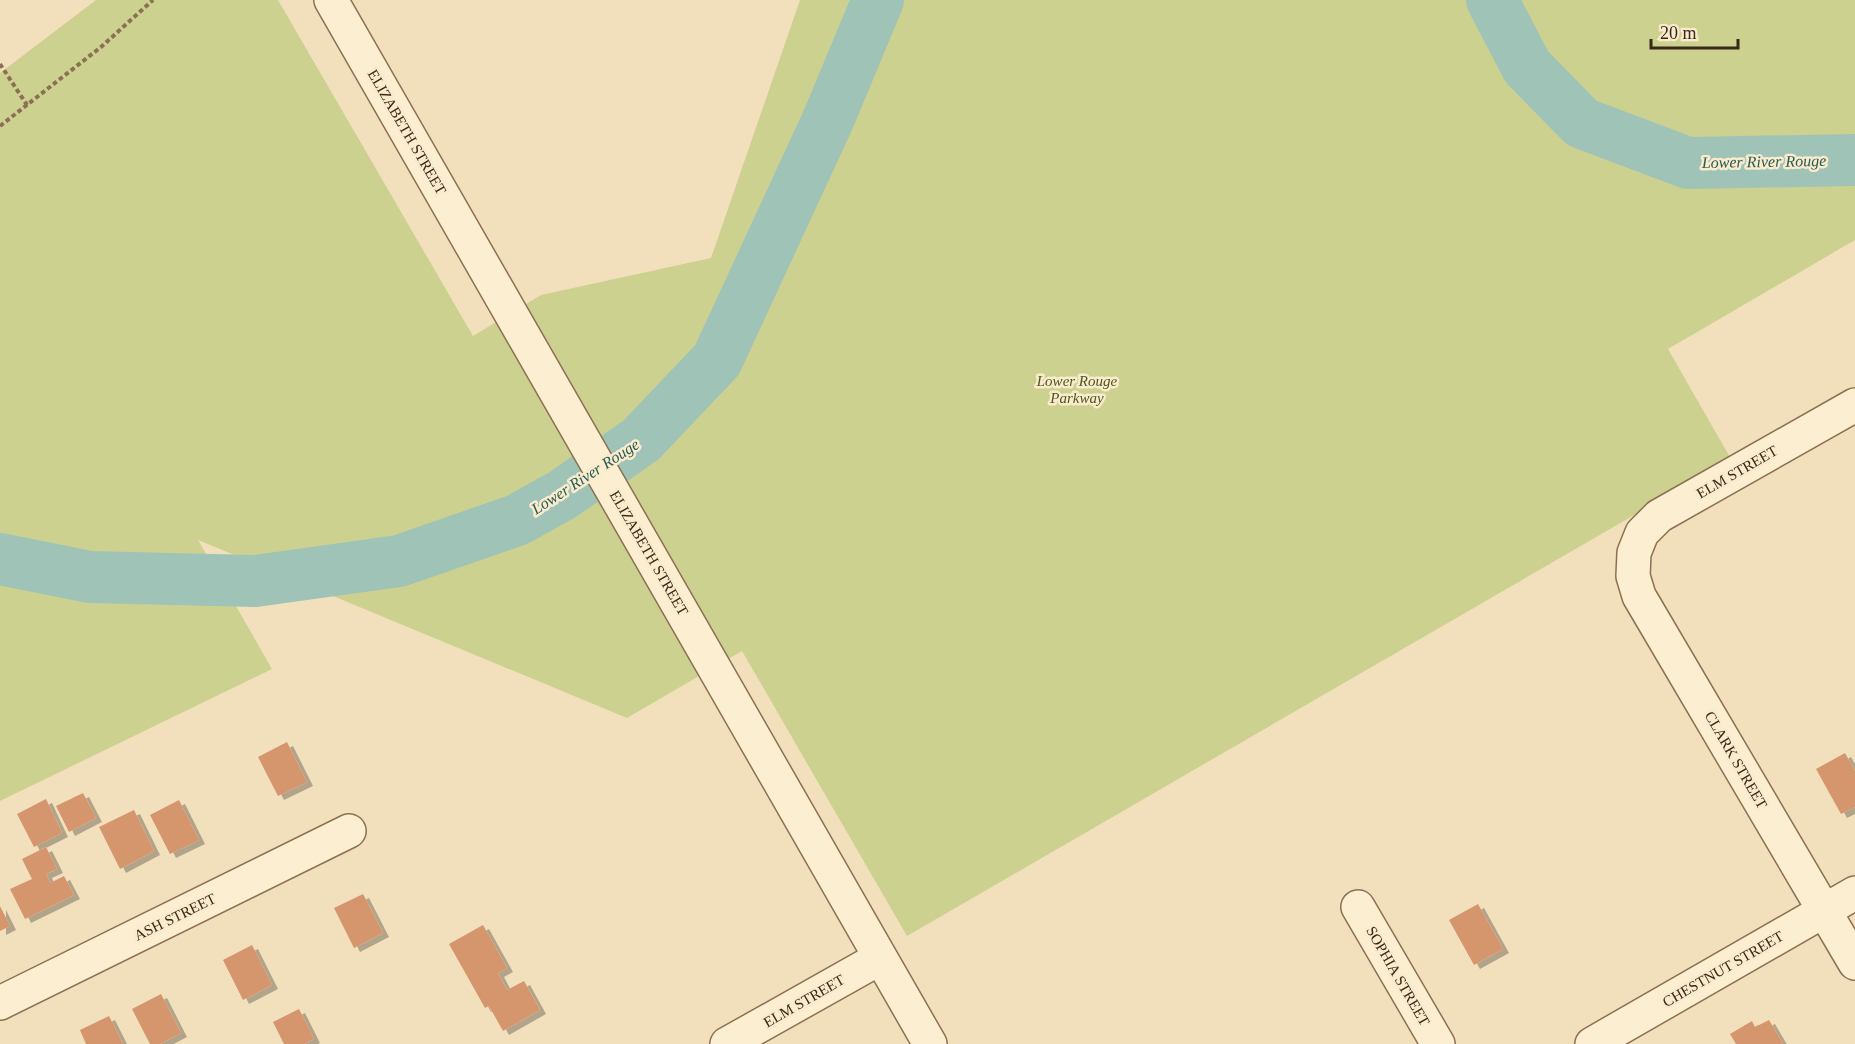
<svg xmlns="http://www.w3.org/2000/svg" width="1855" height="1044" font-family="Georgia,serif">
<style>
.green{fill:#ccd18f}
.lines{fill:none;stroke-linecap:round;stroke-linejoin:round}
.river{stroke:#a0c3b8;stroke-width:52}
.building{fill:#d5956d;filter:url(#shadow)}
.minor-casing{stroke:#8c7053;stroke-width:36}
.path{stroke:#8c7053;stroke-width:4;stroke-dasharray:4.5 3;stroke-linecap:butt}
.minor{stroke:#fceed0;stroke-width:33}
.labels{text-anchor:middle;stroke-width:5;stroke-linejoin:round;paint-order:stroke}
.street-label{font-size:15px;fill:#39281a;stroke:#f9ebcc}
.park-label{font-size:15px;font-style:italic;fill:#4b581e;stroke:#f9ebcc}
.water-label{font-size:16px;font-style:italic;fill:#275b56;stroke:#f9ebcc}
</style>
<defs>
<filter id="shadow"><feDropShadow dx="6" dy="4" stdDeviation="0" flood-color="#0004"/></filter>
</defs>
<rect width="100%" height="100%" fill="#f2e0bc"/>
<path class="green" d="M96,0H278L473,336L541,295L711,258L800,0H1855V240L1668,349L1731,459L907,936L742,651L627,718L198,540L272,669L0,801V73Z"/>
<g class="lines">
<g class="river">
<path d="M1492,0L1527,67L1582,123L1688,163L1855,160"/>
<path d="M0,559L90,577L255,581L399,561L517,520L562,495L641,440L717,360L828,120L878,0"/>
</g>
</g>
<g class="building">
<path d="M287,742L307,782L278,796L258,757Z"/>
<path d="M1845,753L1855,771V807L1841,814L1816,769Z"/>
<path d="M83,793L96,818L69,832L56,806Z"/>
<path d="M46,799L62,833L34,847L17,814Z"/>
<path d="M179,800L199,840L170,854L150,815Z"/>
<path d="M134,810L154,851L120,869L99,827Z"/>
<path d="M46,847L57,869L46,874L50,883L64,876L74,895L25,919L10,889L32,879L22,859Z"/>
<path d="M363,894L383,933L354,948L334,908Z"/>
<path d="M1478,904L1503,949L1474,965L1449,920Z"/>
<path d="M0,906L10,926L0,931Z"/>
<path d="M483,925L507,968L498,973L507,990L524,981L540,1010L503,1031L489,1006L485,1008L449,944Z"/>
<path d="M252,945L272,985L243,1000L223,960Z"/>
<path d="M161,994L181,1033L160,1044H150L132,1009Z"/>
<path d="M299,1009L314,1039L304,1044H284L273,1022Z"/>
<path d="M109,1016L123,1044H86L80,1030Z"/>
<path d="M1769,1020L1783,1044H1736L1730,1034L1752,1021L1755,1027Z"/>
</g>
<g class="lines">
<defs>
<g id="minor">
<path d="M331,0L930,1044"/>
<path d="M1855,405L1659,516L1642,533L1634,553L1633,576L1639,596L1855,963"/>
<path d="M1358,907L1438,1044"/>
<path d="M0,1003L349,831"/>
<path d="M727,1044L880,958"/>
<path d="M1592,1044L1855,893"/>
</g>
</defs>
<use href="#minor" class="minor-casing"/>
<g class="path">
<path d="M0,64L27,105"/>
<path d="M0,126L101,47L153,0"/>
</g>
<use href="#minor" class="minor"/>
</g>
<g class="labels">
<g class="street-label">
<text transform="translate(407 132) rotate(60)" y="5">ELIZABETH STREET</text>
<text transform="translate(1737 472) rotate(-30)" y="5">ELM STREET</text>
<text transform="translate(649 553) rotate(60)" y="5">ELIZABETH STREET</text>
<text transform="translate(1736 760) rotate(60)" y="5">CLARK STREET</text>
<text transform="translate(175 917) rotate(-26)" y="5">ASH STREET</text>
<text transform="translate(1723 969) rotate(-30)" y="5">CHESTNUT STREET</text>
<text transform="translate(1398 976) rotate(60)" y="5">SOPHIA STREET</text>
<text transform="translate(804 1001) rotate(-30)" y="5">ELM STREET</text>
</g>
<g class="park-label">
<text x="1077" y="386">Lower Rouge<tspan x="1077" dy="17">Parkway</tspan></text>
</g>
<g class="water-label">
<text transform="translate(1764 161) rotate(-1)" y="6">Lower River Rouge</text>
<text transform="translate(585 476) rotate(-33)" y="6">Lower River Rouge</text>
</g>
</g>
<path d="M1651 39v9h87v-9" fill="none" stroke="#39281a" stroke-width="3"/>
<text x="1660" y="39" font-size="18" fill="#39281a" stroke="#f9ebcc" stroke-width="4.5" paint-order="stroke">20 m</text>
</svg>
